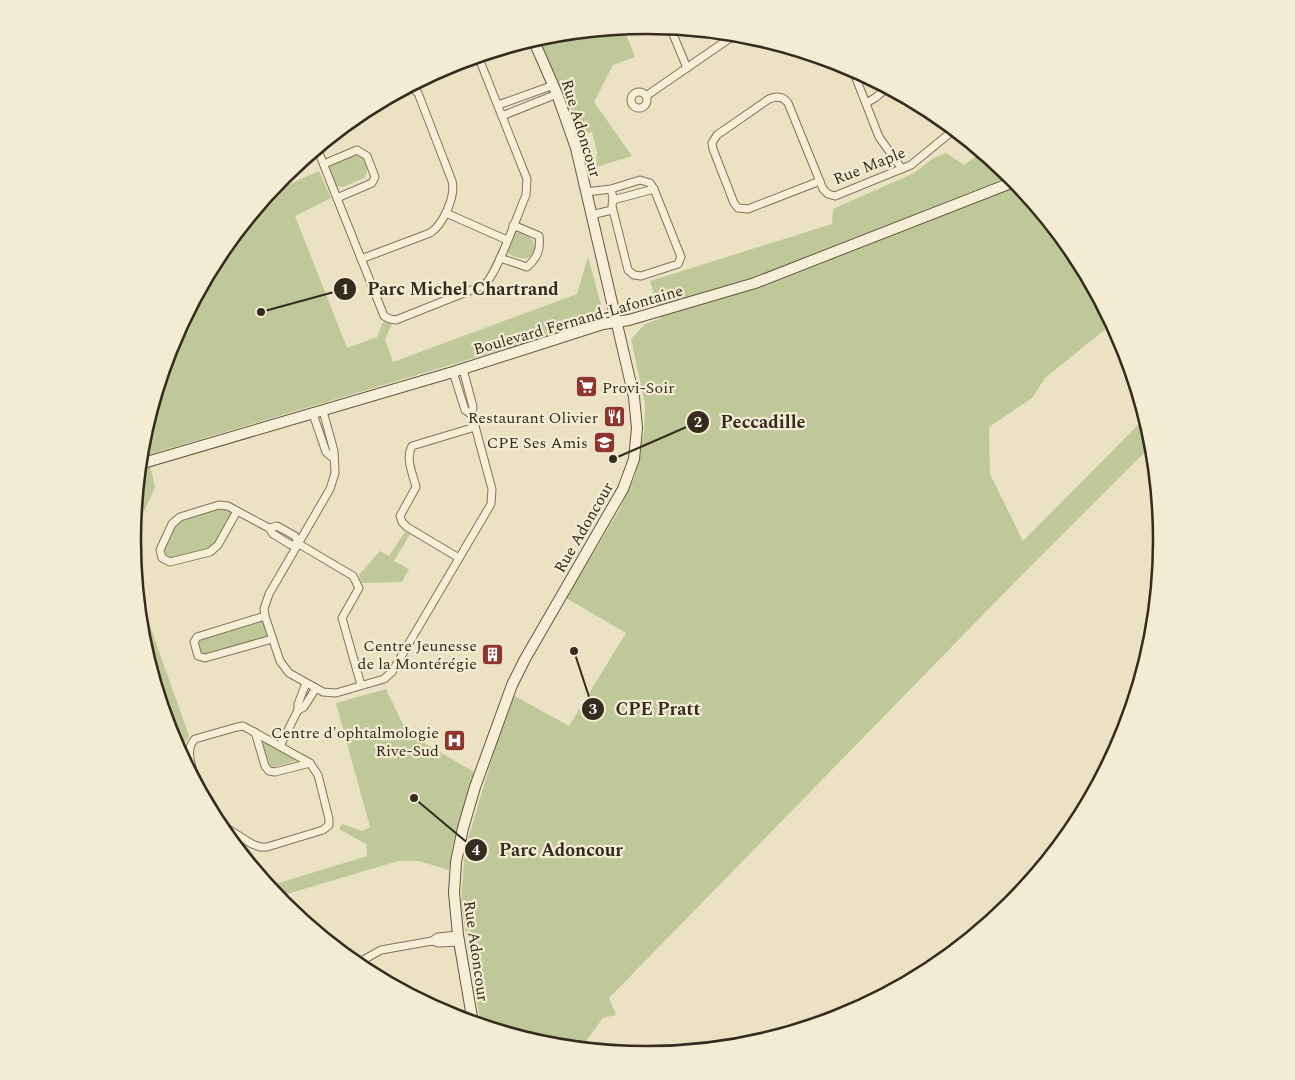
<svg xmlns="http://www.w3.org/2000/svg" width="1295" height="1080" font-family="Spectral,serif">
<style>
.green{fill:#bfc898}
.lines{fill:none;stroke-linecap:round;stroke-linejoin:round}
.street-casing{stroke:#83735b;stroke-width:9}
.secondary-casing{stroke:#65553f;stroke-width:12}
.street{stroke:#f6eed6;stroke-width:7}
.secondary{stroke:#f6eed6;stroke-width:10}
.labels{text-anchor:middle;stroke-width:4.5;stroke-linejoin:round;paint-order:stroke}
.street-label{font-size:16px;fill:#352b1e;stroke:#f3ebd2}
.poi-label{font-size:16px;fill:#352b1e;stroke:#f3ebd2;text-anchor:end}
.rim{fill:none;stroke:#352b1e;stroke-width:2.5}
.leader{fill:none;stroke:#352b1e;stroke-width:2}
.callout-dot{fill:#352b1e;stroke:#f3ebd2;stroke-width:2}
.mark-label{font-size:15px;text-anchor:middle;font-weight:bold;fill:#fff}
.callout-label{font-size:18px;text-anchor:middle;font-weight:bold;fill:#352b1e;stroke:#f3ebd2;stroke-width:4.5;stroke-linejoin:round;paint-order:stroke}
</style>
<rect width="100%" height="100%" fill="#ebe1c3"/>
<g class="green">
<path d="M623,27L635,57L613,65L594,102L632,156L596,167L597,152L592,132L578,135L536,38L547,35Z"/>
<path d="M982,152L1012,176L1076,254L1113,323L1045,378L1032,398L989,427L990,474L1023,541L1146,417L1153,444L1013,584L609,998L616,1015L603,1018L581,1048L547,1045L481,1025L461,903L465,849L504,718L513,695L569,726L626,633L566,598L619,511L635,476L644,433L645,404L631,339L645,324L661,318L650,281L832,224L833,209L914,173L934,158L946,153L964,165Z"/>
<path d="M355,154L363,158C366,165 370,171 364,178L343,187L335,186L328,168L330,165Z"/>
<path d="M319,171L331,198L295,216L347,348L377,337L384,320L392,324L385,339L393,362L577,294L588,257L602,308L601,316L595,322L141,457L142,439L172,343L219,254L280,180L283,187Z"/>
<path d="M516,232C544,236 539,265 516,257C511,255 509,255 506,250L510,236Z"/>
<path d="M150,465L155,487L133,536L140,468Z"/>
<path d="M219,505L237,511L210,552L170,562L160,550L180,517Z"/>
<path d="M405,532L410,534L394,561L409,569L402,582L362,583L359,575L380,551L389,556Z"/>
<path d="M138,592L189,736L183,745L173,740L172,737L142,640Z"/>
<path d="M265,616L272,639L205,658L198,656L197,637Z"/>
<path d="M386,689L407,733L474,772L453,843L449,870L419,861H398L277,897L269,886L367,856L366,844L339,829L342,824L362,831L370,827L336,703Z"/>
<path d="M261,740L298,760L271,768Z"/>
</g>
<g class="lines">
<defs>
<g id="street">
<path d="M670,27L687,68"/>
<path d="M852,68L879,137L902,169"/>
<circle cx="639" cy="100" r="8"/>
<path d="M646,96L736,34"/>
<path d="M866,103L875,98L888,87"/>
<path d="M498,105L554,85"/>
<path d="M502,116L557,94"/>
<path d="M317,148L384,316L390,319L396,320L484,285C497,275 518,213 526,195L527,179L478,56"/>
<path d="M324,164L357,150L367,156L375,177L372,183L337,198"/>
<path d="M820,181L748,209L738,208L734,203L713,149L712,143L717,135L769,99C776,96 783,96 788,103L823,189L828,194L835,196L911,165L955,129"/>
<path d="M586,192L611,189L640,180L650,183L654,189L681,257L678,264L641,276L634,275L628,270L612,206L613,198L611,189"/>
<path d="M613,200L654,189"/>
<path d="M446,213L507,240"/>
<path d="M591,215L612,210"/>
<path d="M500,258L527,267C537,258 541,250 539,236L513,225"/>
<path d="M361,259L430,233C443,225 456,196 452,181L418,93L410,86"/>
<path d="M453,372L465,410L472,415"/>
<path d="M323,411L334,451L335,473L330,489L269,594L264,609L265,616L280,661L289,673L323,692L336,693L384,679L392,672L491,504L492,489L472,415L473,407L463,369"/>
<path d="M313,414L326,452L333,458"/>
<path d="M219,505L228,506L237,511L218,545L210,552L170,562L162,558L160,550L172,524L180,517Z"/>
<path d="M237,511L269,528L273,534L291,545L299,544"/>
<path d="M269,528L277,526L295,536L299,544L353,576L359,588L342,618L361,685"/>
<path d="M459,558L407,527L402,522L400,516L416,487C413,474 405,459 412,446L475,427"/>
<path d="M265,616L197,637L194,642L198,656L205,658L272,639"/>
<path d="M306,683L298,704V710L304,707L316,688"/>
<path d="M255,732L265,766L269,771L275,772L310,763"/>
<path d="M280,746L298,710"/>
<path d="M198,786C194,772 183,750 195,739L237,727L243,726L310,763L318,775L329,819V825L323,830L267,847H260L252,844L217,822"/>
<path d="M432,941L438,937L458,935"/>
<path d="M356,964L381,950L432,941L438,943L459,942"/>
</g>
<g id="secondary">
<path d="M140,464L453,372L603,324L629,320L755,283L1016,181"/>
<path d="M473,1023L458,935L454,893L456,862L463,828L475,787L512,685L525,659L623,489L634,459L637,428L634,397L576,148L557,94L533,39"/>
</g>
</defs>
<use href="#street" class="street-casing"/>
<use href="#secondary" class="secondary-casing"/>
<use href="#street" class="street"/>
<use href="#secondary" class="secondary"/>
</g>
<defs>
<symbol id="supermarket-square" viewBox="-11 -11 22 22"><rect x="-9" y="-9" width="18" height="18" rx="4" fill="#8e3530" stroke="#f3ebd2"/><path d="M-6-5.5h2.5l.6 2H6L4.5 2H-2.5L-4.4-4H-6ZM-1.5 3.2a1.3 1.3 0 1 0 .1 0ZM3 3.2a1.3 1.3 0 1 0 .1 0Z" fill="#fff"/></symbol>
<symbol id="restaurant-square" viewBox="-11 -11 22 22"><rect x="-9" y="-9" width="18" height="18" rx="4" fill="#8e3530" stroke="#f3ebd2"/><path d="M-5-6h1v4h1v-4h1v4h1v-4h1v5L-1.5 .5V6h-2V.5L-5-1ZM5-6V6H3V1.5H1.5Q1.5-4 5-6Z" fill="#fff"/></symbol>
<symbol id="school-square" viewBox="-11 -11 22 22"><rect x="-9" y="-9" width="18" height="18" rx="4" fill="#8e3530" stroke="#f3ebd2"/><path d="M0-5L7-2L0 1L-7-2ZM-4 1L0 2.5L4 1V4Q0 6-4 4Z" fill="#fff"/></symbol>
<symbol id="building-square" viewBox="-11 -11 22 22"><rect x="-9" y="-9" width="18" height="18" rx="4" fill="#8e3530" stroke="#f3ebd2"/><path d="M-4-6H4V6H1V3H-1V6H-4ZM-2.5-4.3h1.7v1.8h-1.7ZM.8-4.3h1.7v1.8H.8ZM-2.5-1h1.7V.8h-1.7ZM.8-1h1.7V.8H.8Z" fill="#fff"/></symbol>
<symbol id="hospital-square" viewBox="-11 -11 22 22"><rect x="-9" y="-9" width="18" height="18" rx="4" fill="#8e3530" stroke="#f3ebd2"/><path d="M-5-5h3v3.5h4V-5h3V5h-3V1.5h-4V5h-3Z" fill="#fff"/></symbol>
</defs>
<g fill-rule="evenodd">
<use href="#supermarket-square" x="574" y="374" width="25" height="25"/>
<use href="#restaurant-square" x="602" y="404" width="25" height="25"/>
<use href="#school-square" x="592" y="430" width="25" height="25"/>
<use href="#building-square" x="480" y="642" width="25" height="25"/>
<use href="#hospital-square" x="442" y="728" width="25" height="25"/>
</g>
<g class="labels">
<g class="street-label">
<text transform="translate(582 128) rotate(73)" y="6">Rue Adoncour</text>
<text transform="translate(869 165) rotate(-22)" y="6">Rue Maple</text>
<text transform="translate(578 319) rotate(-16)" y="6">Boulevard Fernand-Lafontaine</text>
<text transform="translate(583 527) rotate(-60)" y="6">Rue Adoncour</text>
<text transform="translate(477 951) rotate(82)" y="6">Rue Adoncour</text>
</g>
<g class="poi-label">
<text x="602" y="393" text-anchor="start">Provi-Soir</text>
<text x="598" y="423">Restaurant Olivier</text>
<text x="588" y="448">CPE Ses Amis</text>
<text x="477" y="651">Centre Jeunesse<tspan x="477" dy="18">de la Montérégie</tspan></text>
<text x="439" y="738">Centre d'ophtalmologie<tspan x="439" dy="18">Rive-Sud</tspan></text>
</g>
</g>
<path d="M0 0H1295V1080H0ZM141 540a506 506 0 1 1 1012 0a506 506 0 1 1-1012 0Z" fill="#f3ebd2" fill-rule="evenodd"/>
<path class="rim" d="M141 540a506 506 0 1 1 1012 0a506 506 0 1 1-1012 0Z"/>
<path class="leader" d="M261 312L345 289M613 459L698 422M574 651L593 709M414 798L476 850"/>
<g class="callout-dot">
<circle cx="261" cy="312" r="5"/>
<circle cx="613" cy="459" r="5"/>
<circle cx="574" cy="651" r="5"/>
<circle cx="414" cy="798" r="5"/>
<circle cx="345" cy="289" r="12"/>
<circle cx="698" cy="422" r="12"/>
<circle cx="593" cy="709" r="12"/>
<circle cx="476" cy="850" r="12"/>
</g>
<g class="mark-label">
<text x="345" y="294">1</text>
<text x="698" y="427">2</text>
<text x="593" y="714">3</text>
<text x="476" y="855">4</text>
</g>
<g class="callout-label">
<text x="463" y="295">Parc Michel Chartrand</text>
<text x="763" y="428">Peccadille</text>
<text x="658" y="715">CPE Pratt</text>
<text x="561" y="856">Parc Adoncour</text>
</g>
</svg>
